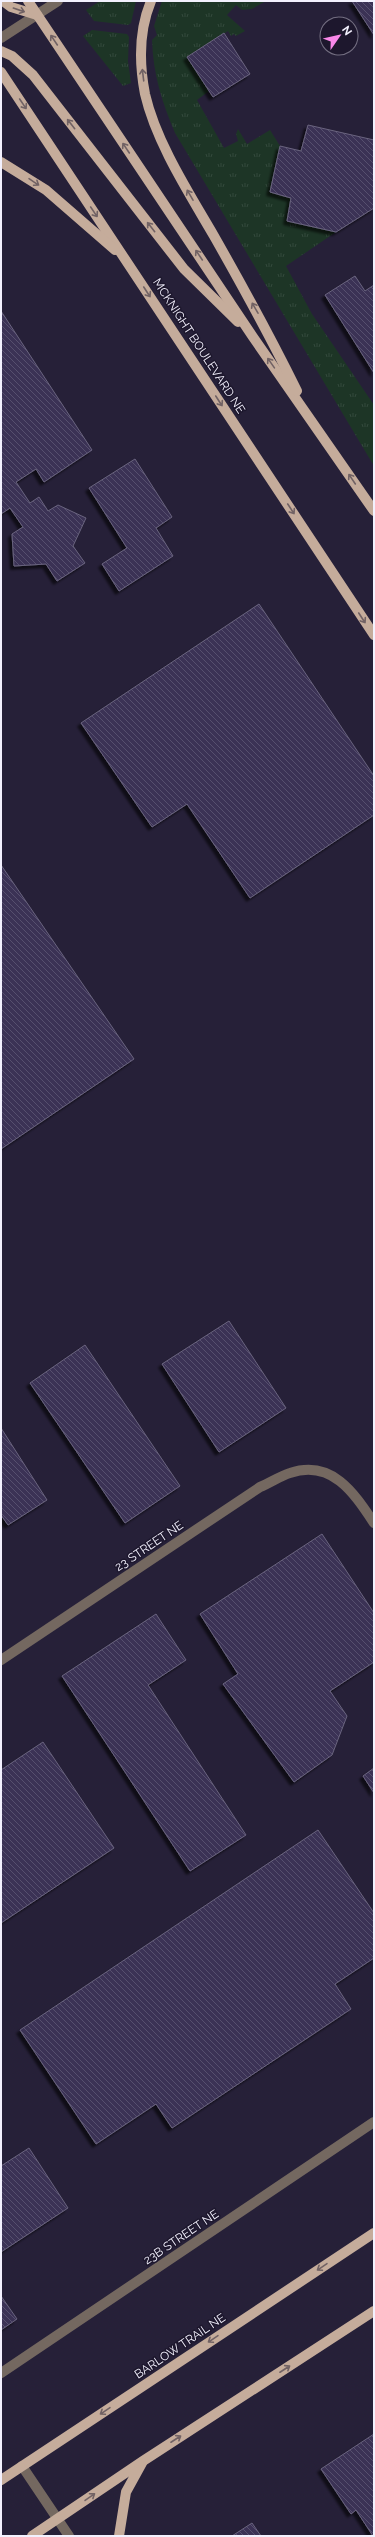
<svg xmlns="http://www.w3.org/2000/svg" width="375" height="2537" font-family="Raleway,sans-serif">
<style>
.grass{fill:url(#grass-tufts)}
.building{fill:url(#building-back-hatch);stroke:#6a647f;filter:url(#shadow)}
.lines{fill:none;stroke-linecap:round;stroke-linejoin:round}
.minor{stroke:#746860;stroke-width:10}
.major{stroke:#c5ac9b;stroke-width:10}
.oneway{stroke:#716264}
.labels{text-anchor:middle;stroke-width:3;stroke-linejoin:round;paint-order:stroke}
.street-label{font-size:12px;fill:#f3f1fe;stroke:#1d172d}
</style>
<defs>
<pattern id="grass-tufts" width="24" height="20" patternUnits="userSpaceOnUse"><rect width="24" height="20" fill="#1d3526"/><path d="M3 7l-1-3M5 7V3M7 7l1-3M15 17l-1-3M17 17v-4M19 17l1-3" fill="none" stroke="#33493c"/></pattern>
<pattern id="building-back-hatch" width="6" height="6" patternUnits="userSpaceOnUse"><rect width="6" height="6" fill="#3a3154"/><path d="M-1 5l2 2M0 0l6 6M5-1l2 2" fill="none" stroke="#574f6e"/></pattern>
<filter id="shadow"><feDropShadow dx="-3.5" dy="3.5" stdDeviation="1" flood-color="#0009"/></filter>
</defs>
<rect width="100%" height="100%" fill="#262038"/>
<g class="grass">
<path d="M100,1H136L131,23L128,25L94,21L86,10Z"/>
<path d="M162,1H266L252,9L242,10L236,5L227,15L245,31L236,36L234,34L231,36L228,31L187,57L209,91L197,100L224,148L238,141L236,134L238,129L247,144L270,130L280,146L270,192L291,198L287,221L336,232L286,266L312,314L374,405V466L175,133C162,102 153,74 152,40L157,35L154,26Z"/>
<path d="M92,30L127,34L129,37L128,61L131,83L123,86L83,36Z"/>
</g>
<g class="building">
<path d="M352,1H374V35Z"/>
<path d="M224,33L250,74L213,97L187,57Z"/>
<path d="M308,125L374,140V208L336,232L287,221L291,198L270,192L280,146L301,151Z"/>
<path d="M355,276L365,291L374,285V373L325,295Z"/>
<path d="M1,311L92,450L44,482L36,469L16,482L30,503L39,497L48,511L58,505L86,518L73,546L85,563L57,581L46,564L14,566L12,534L23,527L10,508L1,514Z"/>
<path d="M135,459L172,517L156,528L173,556L119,591L102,564L127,548L89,488Z"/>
<path d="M259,604L374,776V815L250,898L187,804L152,827L81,723Z"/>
<path d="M1,865L134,1059L1,1149Z"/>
<path d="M229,1321L286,1408L219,1452L162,1364Z"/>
<path d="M85,1345L180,1486L125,1523L30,1383Z"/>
<path d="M1,1428L47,1500L8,1525L1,1515Z"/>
<path d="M322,1534L374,1613V1662L330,1691L347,1716L332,1755L294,1782L223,1684L238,1674L200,1614Z"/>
<path d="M156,1614L186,1660L148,1685L246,1835L190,1871L62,1676Z"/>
<path d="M43,1742L114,1848L1,1923V1770Z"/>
<path d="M374,1768V1793L363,1776Z"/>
<path d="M318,1830L374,1913V1958L335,1984L351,2009L172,2128L156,2104L96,2144L20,2030Z"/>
<path d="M29,2148L68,2208L1,2252V2166Z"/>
<path d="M1,2296L17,2319L1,2330Z"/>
<path d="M374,2434V2536H373L356,2510L351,2514L321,2469Z"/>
<path d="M252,2523L261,2536H232Z"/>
</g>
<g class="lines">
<g class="minor">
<path d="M1,38L58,1"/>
<path d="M1,1660L260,1487C270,1483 280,1476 290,1473C332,1459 354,1493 374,1523"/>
<path d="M1,2373L374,2122"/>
<path d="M22,2466L69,2536"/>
</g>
<g class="major">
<path d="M3,1L11,7L37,15"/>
<path d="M28,1L253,337L374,511"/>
<path d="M151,1C139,30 139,63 145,94C156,142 189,193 214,236C243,287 271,338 297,391"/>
<path d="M1,51L12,56L33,75L184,269L238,322"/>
<path d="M1,72L374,635"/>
<path d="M1,162L46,190L115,250"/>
<path d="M1,2480L374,2233"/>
<path d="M32,2536L143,2461L374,2311"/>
<path d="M119,2536L126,2492L142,2463"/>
</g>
</g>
<defs><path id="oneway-shaft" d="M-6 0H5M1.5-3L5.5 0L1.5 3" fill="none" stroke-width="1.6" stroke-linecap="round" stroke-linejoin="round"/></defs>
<g class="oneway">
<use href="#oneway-shaft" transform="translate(19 10) rotate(19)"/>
<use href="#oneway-shaft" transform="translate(54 40) rotate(-124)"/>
<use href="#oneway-shaft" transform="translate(143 75) rotate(-97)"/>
<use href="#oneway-shaft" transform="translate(23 104) rotate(56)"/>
<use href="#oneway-shaft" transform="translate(71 124) rotate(-128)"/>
<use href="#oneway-shaft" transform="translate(126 148) rotate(-124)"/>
<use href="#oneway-shaft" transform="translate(34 182) rotate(34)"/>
<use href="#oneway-shaft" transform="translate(190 195) rotate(-120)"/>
<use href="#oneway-shaft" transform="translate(94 212) rotate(56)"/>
<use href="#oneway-shaft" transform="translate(151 227) rotate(-128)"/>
<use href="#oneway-shaft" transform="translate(199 255) rotate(-124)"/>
<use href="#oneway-shaft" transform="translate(147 292) rotate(57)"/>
<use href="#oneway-shaft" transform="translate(255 308) rotate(-120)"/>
<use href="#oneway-shaft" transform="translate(271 363) rotate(-125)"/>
<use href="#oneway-shaft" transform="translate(219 401) rotate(57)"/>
<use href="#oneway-shaft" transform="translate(352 479) rotate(-124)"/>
<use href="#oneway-shaft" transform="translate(291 509) rotate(57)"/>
<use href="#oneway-shaft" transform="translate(362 618) rotate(57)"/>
<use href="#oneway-shaft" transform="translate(322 2267) rotate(146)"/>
<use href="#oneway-shaft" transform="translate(213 2339) rotate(146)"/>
<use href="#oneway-shaft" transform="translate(285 2369) rotate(-33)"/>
<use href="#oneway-shaft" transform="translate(105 2411) rotate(146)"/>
<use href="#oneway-shaft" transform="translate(176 2439) rotate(-33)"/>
<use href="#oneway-shaft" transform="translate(90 2497) rotate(-35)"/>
</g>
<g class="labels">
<g class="street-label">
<text transform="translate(199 346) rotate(57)" y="4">MCKNIGHT BOULEVARD NE</text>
<text transform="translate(149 1546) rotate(-34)" y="4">23 STREET NE</text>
<text transform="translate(181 2237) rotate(-34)" y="4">23B STREET NE</text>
<text transform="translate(180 2346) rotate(-34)" y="4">BARLOW TRAIL NE</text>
</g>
</g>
<rect width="375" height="2537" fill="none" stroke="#f3f1fe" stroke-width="4"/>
<g transform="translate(339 36) rotate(56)"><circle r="19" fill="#1d172d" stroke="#736e81"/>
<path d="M0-3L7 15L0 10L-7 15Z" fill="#f987e9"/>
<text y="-6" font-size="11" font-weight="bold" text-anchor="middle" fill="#f3f1fe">N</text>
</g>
</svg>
